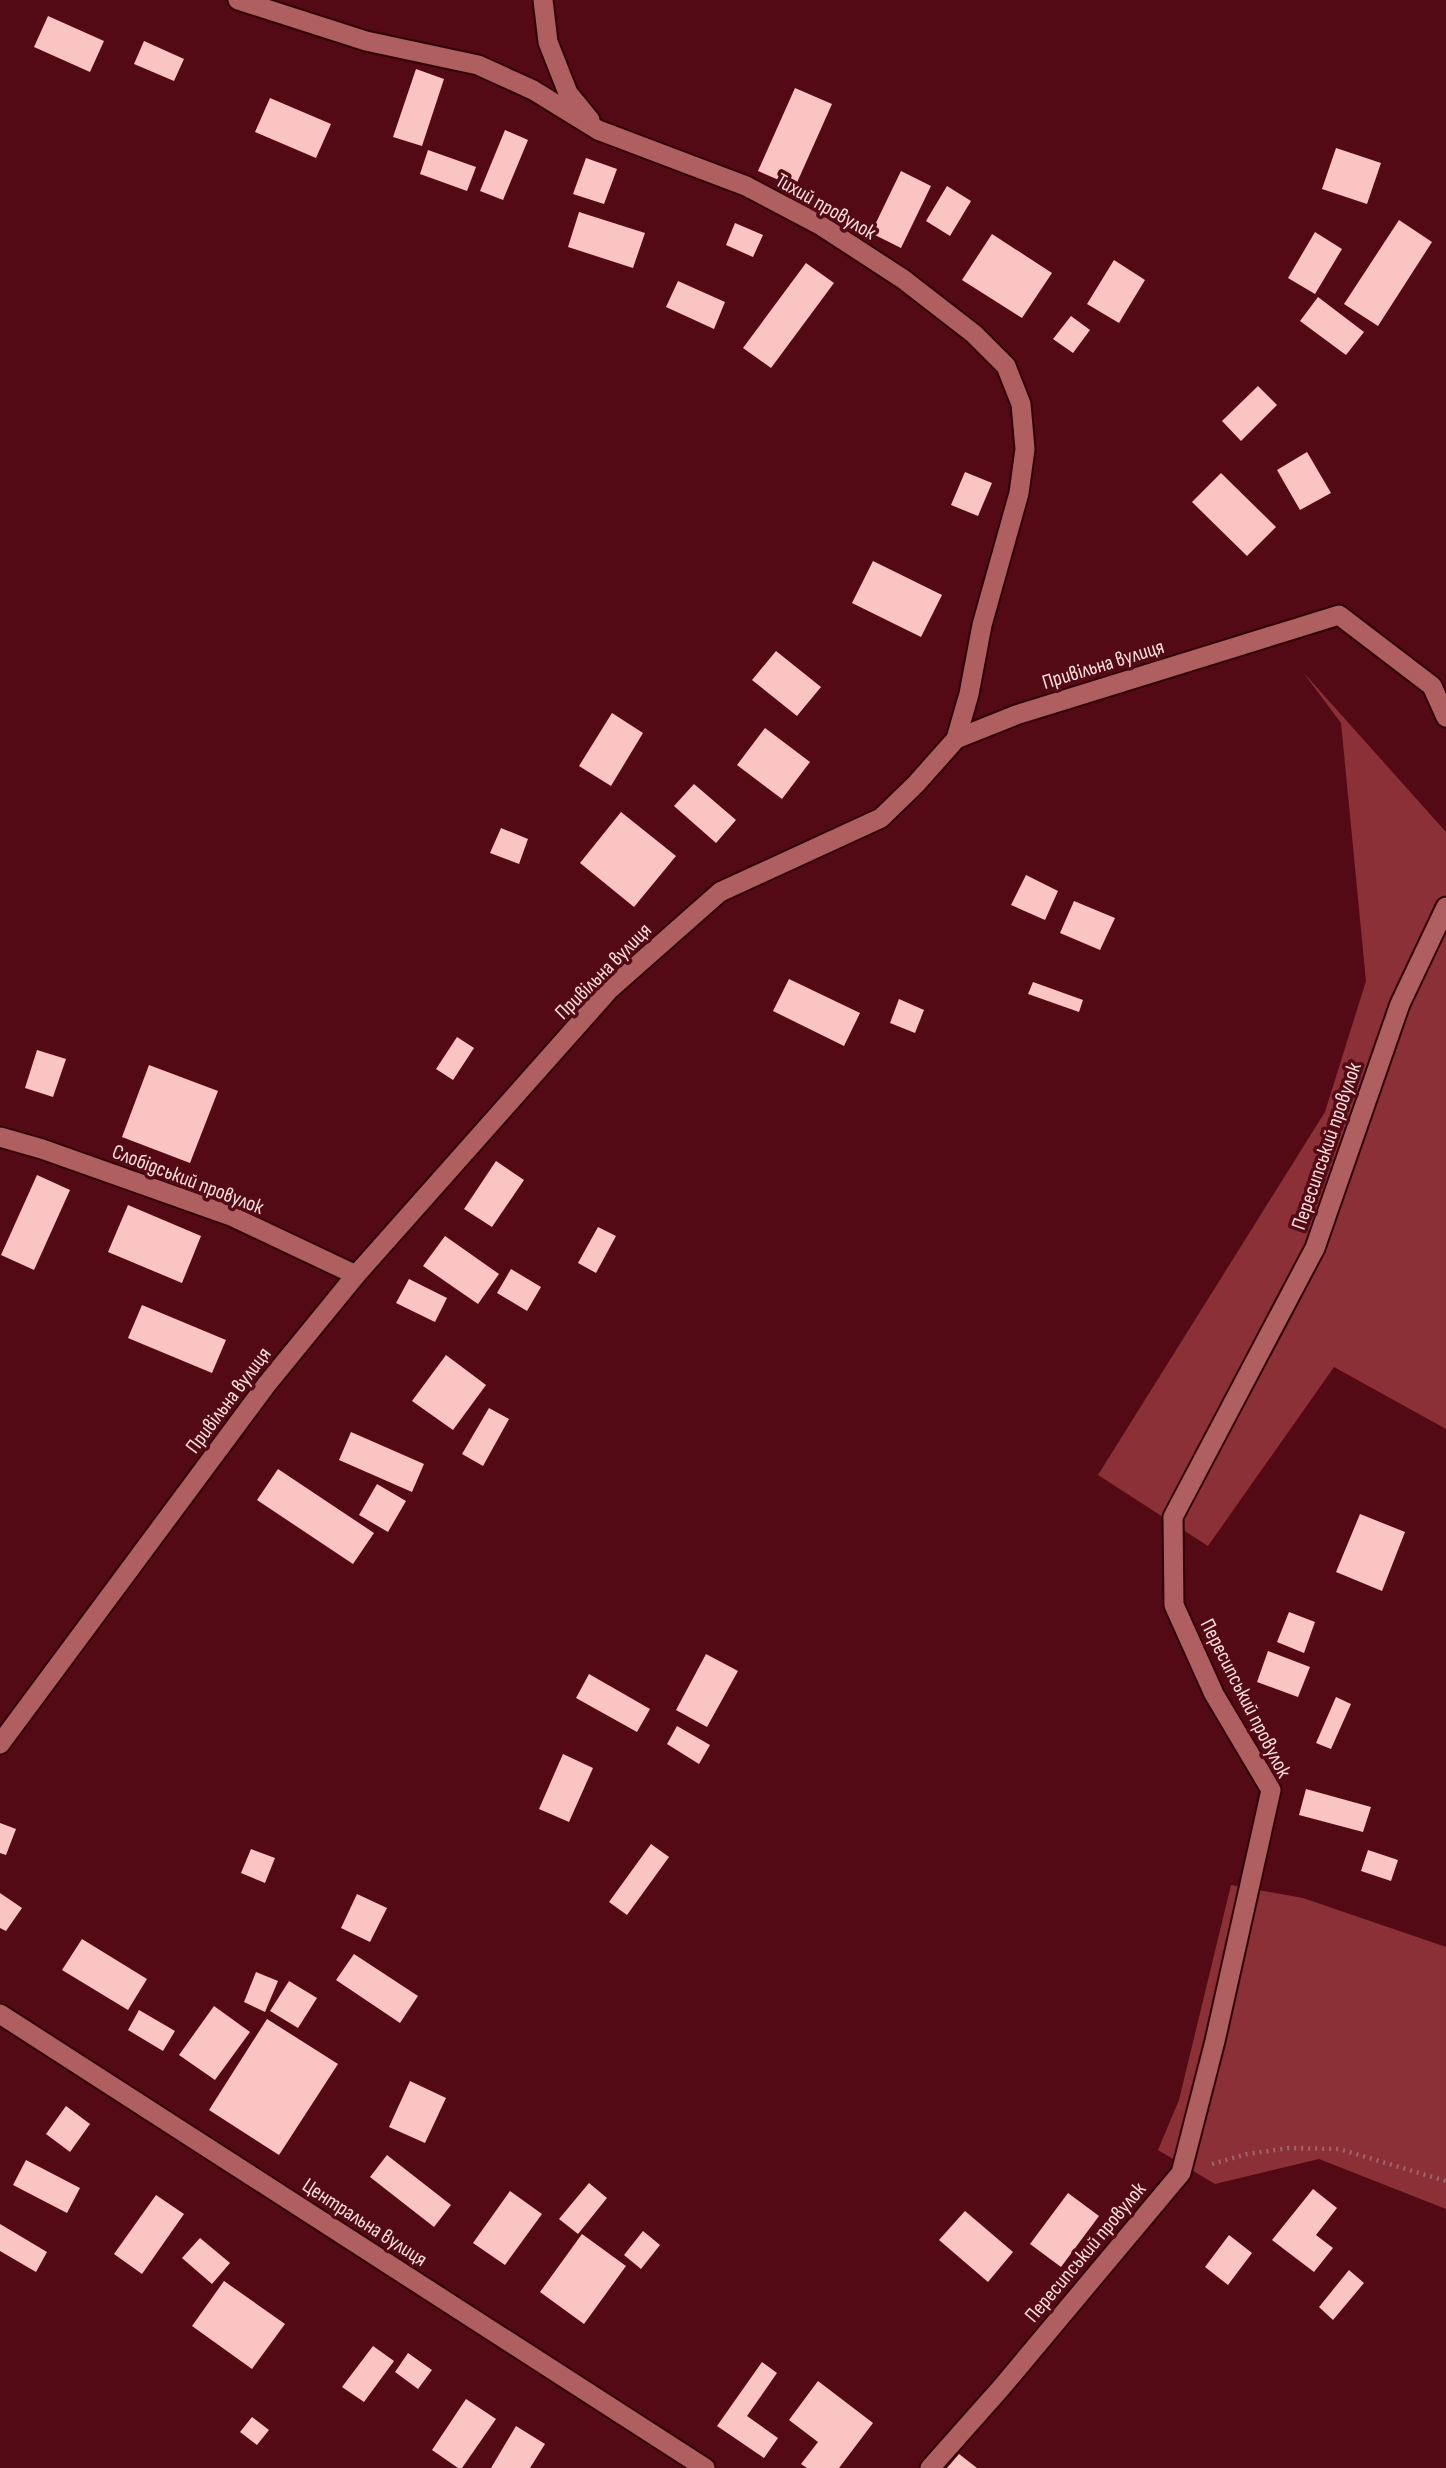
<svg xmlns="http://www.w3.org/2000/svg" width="1446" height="2468" font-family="'Sofia Sans Condensed',sans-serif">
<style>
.green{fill:#8b3036}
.building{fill:#fac4c3}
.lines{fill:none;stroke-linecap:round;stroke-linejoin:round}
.minor-casing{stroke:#300005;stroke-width:23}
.tertiary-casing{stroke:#300005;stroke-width:23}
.path{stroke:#9c656b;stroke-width:4.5;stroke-dasharray:2 5;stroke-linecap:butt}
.minor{stroke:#af5f60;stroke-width:19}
.tertiary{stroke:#af5f60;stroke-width:19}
.labels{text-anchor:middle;stroke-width:7;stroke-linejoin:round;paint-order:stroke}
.street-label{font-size:21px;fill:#fadedd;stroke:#540a15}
</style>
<rect width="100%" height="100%" fill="#540a15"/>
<g class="green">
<path d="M1303,672L1446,832V1429L1334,1367L1208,1546L1098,1475L1325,1112L1366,981L1341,723Z"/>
<path d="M1231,1885L1303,1898L1446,1947V2209L1319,2159L1215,2184L1158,2150L1179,2100Z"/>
</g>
<g class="building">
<path d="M48,16L104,41L90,72L34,47Z"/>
<path d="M144,41L184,59L174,81L134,64Z"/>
<path d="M416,69L444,79L422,146L393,137Z"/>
<path d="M795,88L832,104L795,187L758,171Z"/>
<path d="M270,98L331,124L316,158L255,132Z"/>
<path d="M505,130L528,140L503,200L480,191Z"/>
<path d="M1336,148L1381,163L1367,204L1322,189Z"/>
<path d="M428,150L476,167L467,191L420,174Z"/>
<path d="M586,158L617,169L604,204L573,194Z"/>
<path d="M901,171L931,186L901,248L871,233Z"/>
<path d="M947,186L971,201L950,236L926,221Z"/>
<path d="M579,212L645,233L633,268L568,247Z"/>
<path d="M1399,220L1432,242L1378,326L1344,304Z"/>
<path d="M735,223L763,235L753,257L726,245Z"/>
<path d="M1315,232L1342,249L1315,294L1288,278Z"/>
<path d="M992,234L1052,273L1022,318L962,280Z"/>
<path d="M1114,260L1145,280L1119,323L1087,304Z"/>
<path d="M806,263L834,283L771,368L743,348Z"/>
<path d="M678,281L725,302L714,329L666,307Z"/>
<path d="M1318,297L1364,332L1346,355L1300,321Z"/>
<path d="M1071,316L1090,330L1073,353L1053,339Z"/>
<path d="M1258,386L1277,405L1241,441L1222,421Z"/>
<path d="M1307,452L1331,493L1300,510L1277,470Z"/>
<path d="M965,472L992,483L978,516L951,505Z"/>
<path d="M1221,473L1276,527L1247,556L1192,502Z"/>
<path d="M873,561L942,595L921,637L852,603Z"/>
<path d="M776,651L821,687L797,716L752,680Z"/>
<path d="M612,713L643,733L611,786L579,766Z"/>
<path d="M765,728L810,762L782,799L737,765Z"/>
<path d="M694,784L736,820L716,843L674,806Z"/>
<path d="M621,812L676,856L634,907L580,863Z"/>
<path d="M501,828L528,839L519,864L490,853Z"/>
<path d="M1026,875L1058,891L1045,920L1011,905Z"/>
<path d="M1074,901L1115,918L1100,950L1060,933Z"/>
<path d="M789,979L860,1013L844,1046L773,1011Z"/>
<path d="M1033,982L1083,1000L1079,1012L1028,994Z"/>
<path d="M899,999L924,1010L915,1033L890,1023Z"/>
<path d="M457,1037L474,1048L453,1080L436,1069Z"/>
<path d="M37,1050L66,1059L53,1097L25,1088Z"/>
<path d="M149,1065L218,1091L190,1163L122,1137Z"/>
<path d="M496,1161L524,1180L492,1227L464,1209Z"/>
<path d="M37,1175L70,1190L34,1270L1,1255Z"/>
<path d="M128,1205L201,1236L182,1283L108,1252Z"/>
<path d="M598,1227L616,1236L596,1273L578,1263Z"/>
<path d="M445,1236L499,1274L478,1304L423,1266Z"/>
<path d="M511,1269L541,1287L527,1311L497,1293Z"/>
<path d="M409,1279L447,1298L435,1322L396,1303Z"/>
<path d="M142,1305L226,1340L212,1373L128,1338Z"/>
<path d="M446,1355L486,1385L453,1430L412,1401Z"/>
<path d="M489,1408L509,1419L483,1466L462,1454Z"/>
<path d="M351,1432L424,1464L412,1492L339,1460Z"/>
<path d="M278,1469L374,1533L353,1564L257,1500Z"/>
<path d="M377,1484L406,1501L388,1532L359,1515Z"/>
<path d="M1360,1514L1405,1532L1382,1591L1336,1572Z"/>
<path d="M1289,1612L1315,1622L1304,1653L1277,1642Z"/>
<path d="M1268,1651L1310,1667L1298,1697L1257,1682Z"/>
<path d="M706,1654L738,1671L707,1727L676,1710Z"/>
<path d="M589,1674L650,1709L637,1732L576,1698Z"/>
<path d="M1336,1697L1351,1704L1331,1749L1316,1743Z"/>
<path d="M677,1726L710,1745L699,1764L667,1744Z"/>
<path d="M563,1754L593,1768L569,1822L539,1809Z"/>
<path d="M1306,1789L1371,1807L1363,1832L1299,1815Z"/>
<path d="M0,1823L16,1829L6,1855L0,1853Z"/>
<path d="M651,1844L669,1857L627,1915L609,1902Z"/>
<path d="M251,1849L275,1858L265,1883L241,1873Z"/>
<path d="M1368,1850L1398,1860L1391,1881L1361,1871Z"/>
<path d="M0,1893L22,1908L6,1931L0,1928Z"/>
<path d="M357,1894L387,1908L370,1942L341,1928Z"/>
<path d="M82,1939L147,1979L128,2010L62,1970Z"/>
<path d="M354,1954L418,1996L400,2023L336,1980Z"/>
<path d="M256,1972L278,1981L265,2012L244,2002Z"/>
<path d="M289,1981L317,1998L298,2028L270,2011Z"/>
<path d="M214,2006L250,2032L215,2080L179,2055Z"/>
<path d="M139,2010L175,2031L163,2051L128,2030Z"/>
<path d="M267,2019L338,2064L279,2155L209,2110Z"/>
<path d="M410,2081L446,2098L425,2143L389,2127Z"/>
<path d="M66,2106L90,2124L70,2152L46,2134Z"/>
<path d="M387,2155L451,2205L434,2227L370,2177Z"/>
<path d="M26,2160L80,2188L67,2213L13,2185Z"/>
<path d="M589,2183L607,2198L578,2234L559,2219Z"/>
<path d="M1313,2189L1337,2208L1316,2235L1333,2248L1314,2272L1272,2240Z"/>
<path d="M510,2191L542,2214L505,2265L473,2243Z"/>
<path d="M1068,2193L1099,2216L1061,2267L1030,2244Z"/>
<path d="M156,2195L184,2214L142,2274L114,2254Z"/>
<path d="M965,2211L1013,2252L988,2282L939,2240Z"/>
<path d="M0,2224L47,2252L36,2272L0,2251Z"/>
<path d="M643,2231L660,2245L641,2269L624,2255Z"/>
<path d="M582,2234L626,2266L584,2324L540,2292Z"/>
<path d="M1229,2235L1252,2253L1228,2285L1205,2267Z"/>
<path d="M200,2238L230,2263L212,2284L182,2258Z"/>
<path d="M1349,2270L1364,2283L1333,2320L1319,2307Z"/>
<path d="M224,2281L285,2324L252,2369L192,2326Z"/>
<path d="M373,2346L394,2361L364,2402L342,2387Z"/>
<path d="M408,2353L432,2370L418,2389L395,2372Z"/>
<path d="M762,2362L777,2373L747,2416L778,2438L764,2458L717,2426Z"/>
<path d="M818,2381L873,2423L839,2468H807L801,2464L818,2442L789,2420Z"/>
<path d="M466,2399L496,2419L462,2468H458L432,2450Z"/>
<path d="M252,2417L269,2430L257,2445L240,2432Z"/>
<path d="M516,2426L545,2444L530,2468H491Z"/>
<path d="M959,2454L977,2468H947Z"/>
</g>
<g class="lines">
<defs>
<g id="minor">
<path d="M238,0L366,41L478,65L533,90L598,130L746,186L820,225L903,279L974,334L1006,366L1021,404L1025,449L1019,493L982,625L969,694L956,739"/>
<path d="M543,0L548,42L568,93L590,120"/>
<path d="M0,1137L42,1149L231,1216L356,1275"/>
<path d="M0,1744L267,1384L356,1275L609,990L720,892L881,818L916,784L956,739L1016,715L1339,615L1432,686L1446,717"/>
<path d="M930,2468L1001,2388L1181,2173L1215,2041L1271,1790L1214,1694L1174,1605L1173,1517L1315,1248L1400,1004L1446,907"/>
</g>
<path id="tertiary" d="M0,2014L705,2468"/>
</defs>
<use href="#minor" class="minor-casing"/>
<use href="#tertiary" class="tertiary-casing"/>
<path class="path" d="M1212,2164L1247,2154L1289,2148L1339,2149L1446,2181"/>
<use href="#minor" class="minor"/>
<use href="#tertiary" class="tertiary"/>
</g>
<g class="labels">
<g class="street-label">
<text transform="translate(826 206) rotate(30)" y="7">Тихий провулок</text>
<text transform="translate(1103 664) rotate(-17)" y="7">Привільна вулиця</text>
<text transform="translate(603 971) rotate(-45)" y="7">Привільна вулиця</text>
<text transform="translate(1326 1146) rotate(-71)" y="7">Пересипський провулок</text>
<text transform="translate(188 1179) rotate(21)" y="7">Слобідський провулок</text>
<text transform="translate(228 1400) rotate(-53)" y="7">Привільна вулиця</text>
<text transform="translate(1246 1698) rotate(63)" y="7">Пересипський провулок</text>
<text transform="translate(365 2222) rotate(33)" y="7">Центральна вулиця</text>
<text transform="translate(1085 2252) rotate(-50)" y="7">Пересипський провулок</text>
</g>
</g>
</svg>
